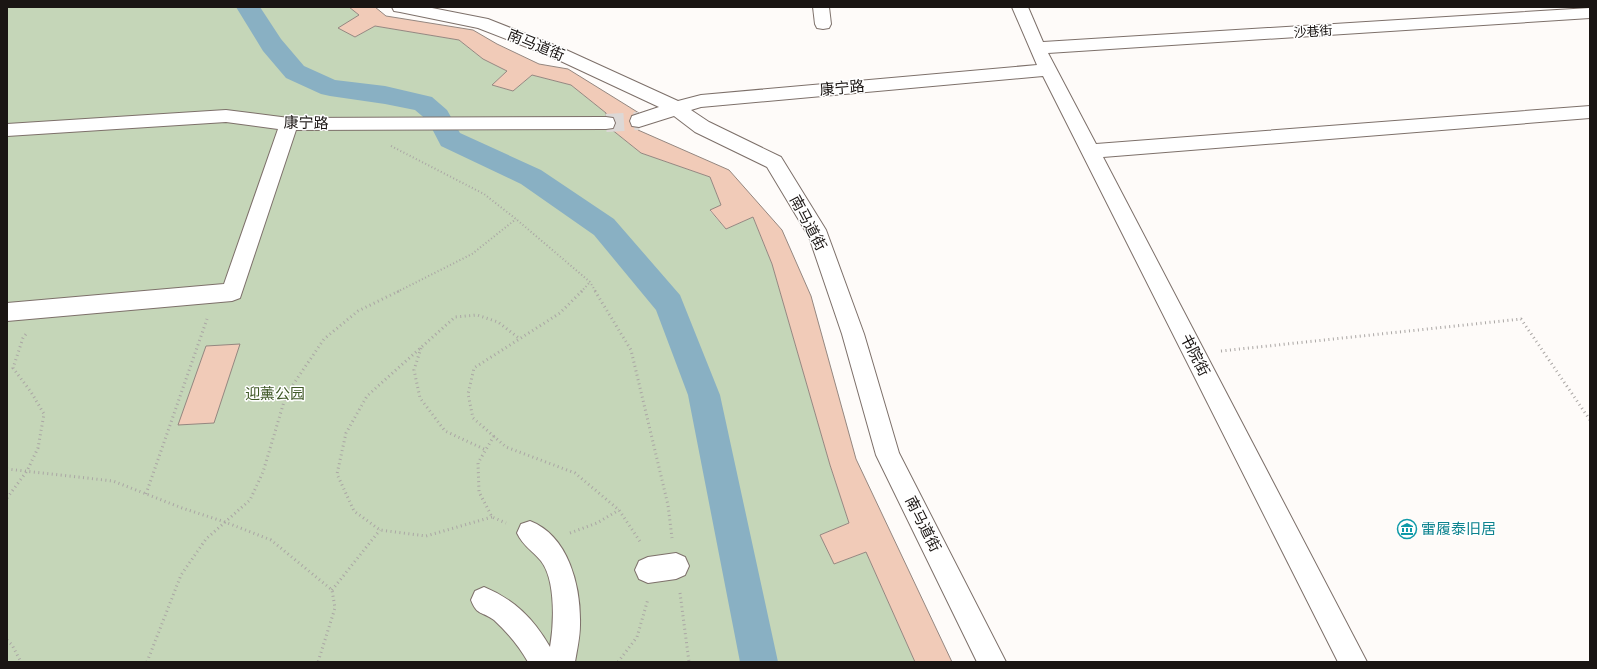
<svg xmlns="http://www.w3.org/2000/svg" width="1597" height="669" font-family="Jost,'Noto Sans SC',sans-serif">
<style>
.green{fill:#c5d6b8}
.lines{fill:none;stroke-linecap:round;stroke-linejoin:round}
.canal{fill:#89b0c3;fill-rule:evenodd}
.building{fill:#f1cbb8;stroke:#948780}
.minor-tunnel{stroke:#dcd8d6;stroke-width:18;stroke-dasharray:18 10;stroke-linecap:butt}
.minor-casing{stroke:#7d706a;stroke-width:2}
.path-far1{stroke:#aaa6a4;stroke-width:2;stroke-dasharray:1 2.5;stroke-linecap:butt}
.path{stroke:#aaa6a4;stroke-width:3;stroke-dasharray:1 3.5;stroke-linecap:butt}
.minor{fill:#fff;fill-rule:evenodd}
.labels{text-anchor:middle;stroke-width:3;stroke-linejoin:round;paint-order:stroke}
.far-street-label{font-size:13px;fill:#1a1513;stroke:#fff}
.street-label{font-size:15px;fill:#1a1513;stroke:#fff}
.park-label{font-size:15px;fill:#405928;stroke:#fff}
.culture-label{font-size:15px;fill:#0d838f;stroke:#fff;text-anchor:start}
</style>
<rect width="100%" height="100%" fill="#fefbf9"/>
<path class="green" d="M7,7H349L359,15L339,28L355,37L375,26L459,40L483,59L507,71L492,85L513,91L532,75L571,85L606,113V123L611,129L641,153L710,177L721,205L710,211L726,229L753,217L772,264L830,465L849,523L820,535L834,564L866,552L915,662H7Z"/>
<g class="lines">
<path class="canal" d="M236,7H260L281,39L304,66L335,80L385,86L432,97L447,110L460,133L541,170L614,219L680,295L720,395L778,662H740L688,395L656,310L594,235L521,184L441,146L428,121L415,110L385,104L330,96L321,94L286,78L263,51Z"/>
</g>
<g class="building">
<path d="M349,7H375L386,16L473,30L497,44L539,64L568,69L639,113L638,130L729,170L782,230L811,296L856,459L952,662H915L866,552L834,564L820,535L849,523L830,465L772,264L753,217L726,229L710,210L721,205L710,177L641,153L611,129L606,123V113L571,85L532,75L513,91L492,85L507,71L483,59L459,40L375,26L355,37L338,28L359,15Z"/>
<path d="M240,344L214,423L178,425L206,346Z"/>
</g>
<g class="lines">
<path class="minor-tunnel" d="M606,123L639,121"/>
<defs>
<g id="minor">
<path d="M392,7H427L488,19L564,49L678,101L701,95L1037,65L1012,7H1028L1043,42L1590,8V18L1048,53L1096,144L1590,106V118L1103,157L1367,662H1338L1043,76L701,107L691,110L709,122L781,157L826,230L864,334L899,453L1006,662H977L876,455L842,334L809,237L767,167L695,132L674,116L639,127L632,126L630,121L632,116L659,107L552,57L478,28L400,12L394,11Z"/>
<path d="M813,7H829L831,24L829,28L823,29L817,28L815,24Z"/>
<path d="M226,110L289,118L606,117L613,118L615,123L613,128L606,129L296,130L240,298L232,301L7,321V303L224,284L278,129L226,122L7,136V124Z"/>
<path d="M530,521C569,536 581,587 580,625C580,637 577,650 575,662H528C519,646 507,632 494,620C482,611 477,616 471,600L475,591L484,587C515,600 533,618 550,647C554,625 556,580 541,561C533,551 523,546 517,533L521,524Z"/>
<path d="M676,553L685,557L689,566L685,575L676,579L648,583L639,579L635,570L639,561L648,557Z"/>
</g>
</defs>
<use href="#minor" class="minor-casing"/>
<g class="path-far1">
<path d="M391,146L484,194L516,219L590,282L596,292"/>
<path d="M397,292L472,254L516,219"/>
<path d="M581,292L590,282"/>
</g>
<g class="path">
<path d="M582,291L560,313L474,368L468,394L473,418L506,447L575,473L619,510L641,543"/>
<path d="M595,291L631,350L668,505L672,538"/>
<path d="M421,348L414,370L420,398L445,431L486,450"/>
<path d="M1221,351L1521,319L1590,420"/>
<path d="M494,436L478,463L479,492L492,517L506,523"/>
<path d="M7,469L113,481L182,508L225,522L271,540L332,590L335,608L318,662"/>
<path d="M146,494L207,319"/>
<path d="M7,498L27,471L38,448L44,414L31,392L13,368L23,338L26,334"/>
<path d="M492,517L426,536L380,530L354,511L337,474L346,433L367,396L455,317L477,315L498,322L520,339"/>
<path d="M570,533L597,523L619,510"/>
<path d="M332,590L380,530"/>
<path d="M680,593L689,662"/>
<path d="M7,640L12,645L21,662"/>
<path d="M147,662L181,575L206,539L250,500L263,472L286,395L324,339L358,311L399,291"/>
<path d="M618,662L637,637L648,599"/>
</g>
<use href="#minor" class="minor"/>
</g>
<defs>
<symbol id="museum-ring" viewBox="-11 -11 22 22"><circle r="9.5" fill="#fff" stroke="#0f9aa8" stroke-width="1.5"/><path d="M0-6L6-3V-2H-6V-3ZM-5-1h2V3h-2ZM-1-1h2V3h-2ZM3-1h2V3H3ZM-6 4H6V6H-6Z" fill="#0f9aa8"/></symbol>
</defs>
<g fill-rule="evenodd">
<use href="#museum-ring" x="1396" y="518" width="22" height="22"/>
</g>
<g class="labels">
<g class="far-street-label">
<text transform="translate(1313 31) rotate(-4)" y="5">沙巷街</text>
</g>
<g class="street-label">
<text transform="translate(536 45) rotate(22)" y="5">南马道街</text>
<text transform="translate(842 88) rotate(-5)" y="5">康宁路</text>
<text transform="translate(306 123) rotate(1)" y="5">康宁路</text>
<text transform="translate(808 223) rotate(62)" y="5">南马道街</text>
<text transform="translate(1195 355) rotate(63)" y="5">书院街</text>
<text transform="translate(923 524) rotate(63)" y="5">南马道街</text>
</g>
<g class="park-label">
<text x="275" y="399">迎薰公园</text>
</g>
<g class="culture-label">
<text x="1421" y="534">雷履泰旧居</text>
</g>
</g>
<rect width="1597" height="669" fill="none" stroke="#1a1513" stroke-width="16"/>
</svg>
